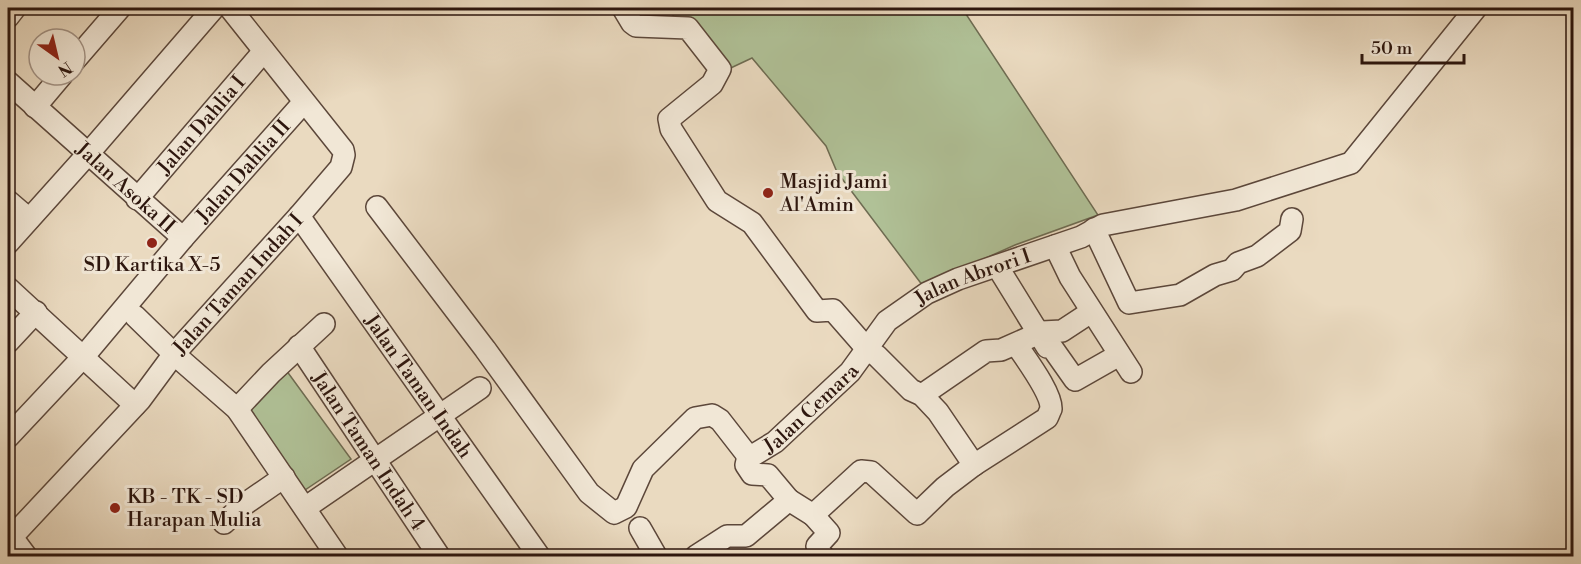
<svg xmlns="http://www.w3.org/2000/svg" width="1581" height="564" font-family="'Libre Bodoni',serif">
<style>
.green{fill:#b0c197;stroke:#6e6c52;stroke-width:1.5}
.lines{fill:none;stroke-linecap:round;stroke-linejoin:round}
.minor-casing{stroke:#5c473a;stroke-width:24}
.minor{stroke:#f1e7d6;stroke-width:21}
.poi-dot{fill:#8f2418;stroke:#f1e7d6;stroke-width:2}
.labels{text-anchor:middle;stroke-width:6;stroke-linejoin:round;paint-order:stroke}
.street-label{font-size:20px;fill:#2d160e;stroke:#f1e7d6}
.poi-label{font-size:20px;fill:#2d160e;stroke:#f1e7d6;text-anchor:start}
</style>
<rect width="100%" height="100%" fill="#eadac0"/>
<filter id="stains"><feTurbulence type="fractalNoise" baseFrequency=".00333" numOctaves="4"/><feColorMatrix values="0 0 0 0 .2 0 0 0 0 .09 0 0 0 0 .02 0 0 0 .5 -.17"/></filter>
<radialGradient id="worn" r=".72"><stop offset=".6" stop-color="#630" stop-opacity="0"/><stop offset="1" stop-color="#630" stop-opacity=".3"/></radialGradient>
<g class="green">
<path d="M667,8H962L1098,215L1015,245L923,286L837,172L826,146L752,58L720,73Z"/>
<path d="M286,370L351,459L302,492L247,411Z"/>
</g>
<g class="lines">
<defs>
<g id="minor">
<path d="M623,8L632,23L636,26L688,28L720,69L712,84L669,119L671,129L717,201L752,223L817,311L833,310L868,350L877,356L911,390L922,395L938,412L974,465"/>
<path d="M8,17L15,8"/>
<path d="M75,60L120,8"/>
<path id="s1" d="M8,82L183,238L84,356L8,437"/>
<path d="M35,107L62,75"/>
<path id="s2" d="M137,199L264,51"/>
<path d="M8,201L29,219"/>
<path id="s3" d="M377,207L485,349L589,493L614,513L626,507L643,469L695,418L712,415L720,420L748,456H752L775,442L850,372L887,321L927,293L958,279L1081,237L1103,225L1236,200L1351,163L1476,8"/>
<path id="s4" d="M299,216L539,556"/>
<path d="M1094,229L1129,303L1180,295L1215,275L1232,270L1238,263L1257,256L1290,231L1292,219"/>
<path id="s5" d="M183,238L304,102"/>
<path d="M8,243L87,155L214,8"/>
<path d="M1055,246L1070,277L1131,372"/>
<path d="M997,266L1047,347L1051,346L1075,380L1119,355"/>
<path d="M8,288L135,405"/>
<path d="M135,316L174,354L237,409L337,556"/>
<path d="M8,342L36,312"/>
<path id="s6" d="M299,346L439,556"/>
<path d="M922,395L986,351L1001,350L1042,332L1062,331L1091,312"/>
<path d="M237,409L271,373L324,324"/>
<path d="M748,456L746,465L752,474L768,475L789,500"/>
<path d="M305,508L480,388"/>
<path d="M813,515L829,533L817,546L818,551L823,556"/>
<path d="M224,523L242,506L284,477"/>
<path d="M640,528L656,556"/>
<path d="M8,532L26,556"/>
<path id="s7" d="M8,541L140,400L174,354L299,216L341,167L344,155L343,150L230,8"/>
<path d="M696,556L727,536H746L789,500L813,515L861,471L871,472L917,514L919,512L945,487L974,465L1047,418C1048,416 1050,411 1051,409C1052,393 1025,358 1016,344"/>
</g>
</defs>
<use href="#minor" class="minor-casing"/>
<use href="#minor" class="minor"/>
</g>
<g class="poi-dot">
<circle cx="768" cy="193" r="6"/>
<circle cx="152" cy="243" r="6"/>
<circle cx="115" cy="508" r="6"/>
</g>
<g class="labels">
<g class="street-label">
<text dy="7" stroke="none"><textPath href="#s2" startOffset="98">Jalan Dahlia I</textPath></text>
<text dy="7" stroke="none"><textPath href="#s5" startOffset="90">Jalan Dahlia II</textPath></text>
<text dy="7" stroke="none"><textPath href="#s1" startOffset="158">Jalan Asoka II</textPath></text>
<text dy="7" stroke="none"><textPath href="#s3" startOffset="882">Jalan Abrori I</textPath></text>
<text dy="7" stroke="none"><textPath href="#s7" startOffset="345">Jalan Taman Indah I</textPath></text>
<text dy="7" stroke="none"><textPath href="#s4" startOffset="208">Jalan Taman Indah</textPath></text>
<text dy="7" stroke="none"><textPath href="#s3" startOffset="668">Jalan Cemara</textPath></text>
<text dy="7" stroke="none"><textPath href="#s6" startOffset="126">Jalan Taman Indah 4</textPath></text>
</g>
<g class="poi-label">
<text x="780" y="188">Masjid Jami<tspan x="780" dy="23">Al'Amin</tspan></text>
<text x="152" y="271" text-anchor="middle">SD Kartika X-5</text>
<text x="127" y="503">KB - TK - SD<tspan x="127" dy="23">Harapan Mulia</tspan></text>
</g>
</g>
<rect width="1581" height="564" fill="none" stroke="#eadac0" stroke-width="30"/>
<rect x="9" y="9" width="1563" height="546" fill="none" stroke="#2d160e" stroke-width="3"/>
<rect x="15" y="15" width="1551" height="534" fill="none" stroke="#2d160e" stroke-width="1.5"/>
<g transform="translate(57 57) rotate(146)"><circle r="28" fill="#f1e7d6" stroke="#a39386" stroke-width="1.5"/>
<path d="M0-4.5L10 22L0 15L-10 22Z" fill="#8f2418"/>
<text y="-9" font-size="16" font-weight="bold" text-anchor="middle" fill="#2d160e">N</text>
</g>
<path d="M1362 54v9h102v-9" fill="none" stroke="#2d160e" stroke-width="3"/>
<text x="1371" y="54" font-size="18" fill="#2d160e" stroke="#f1e7d6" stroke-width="4.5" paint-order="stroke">50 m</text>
<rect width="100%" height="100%" filter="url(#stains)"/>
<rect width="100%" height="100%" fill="url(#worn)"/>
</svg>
